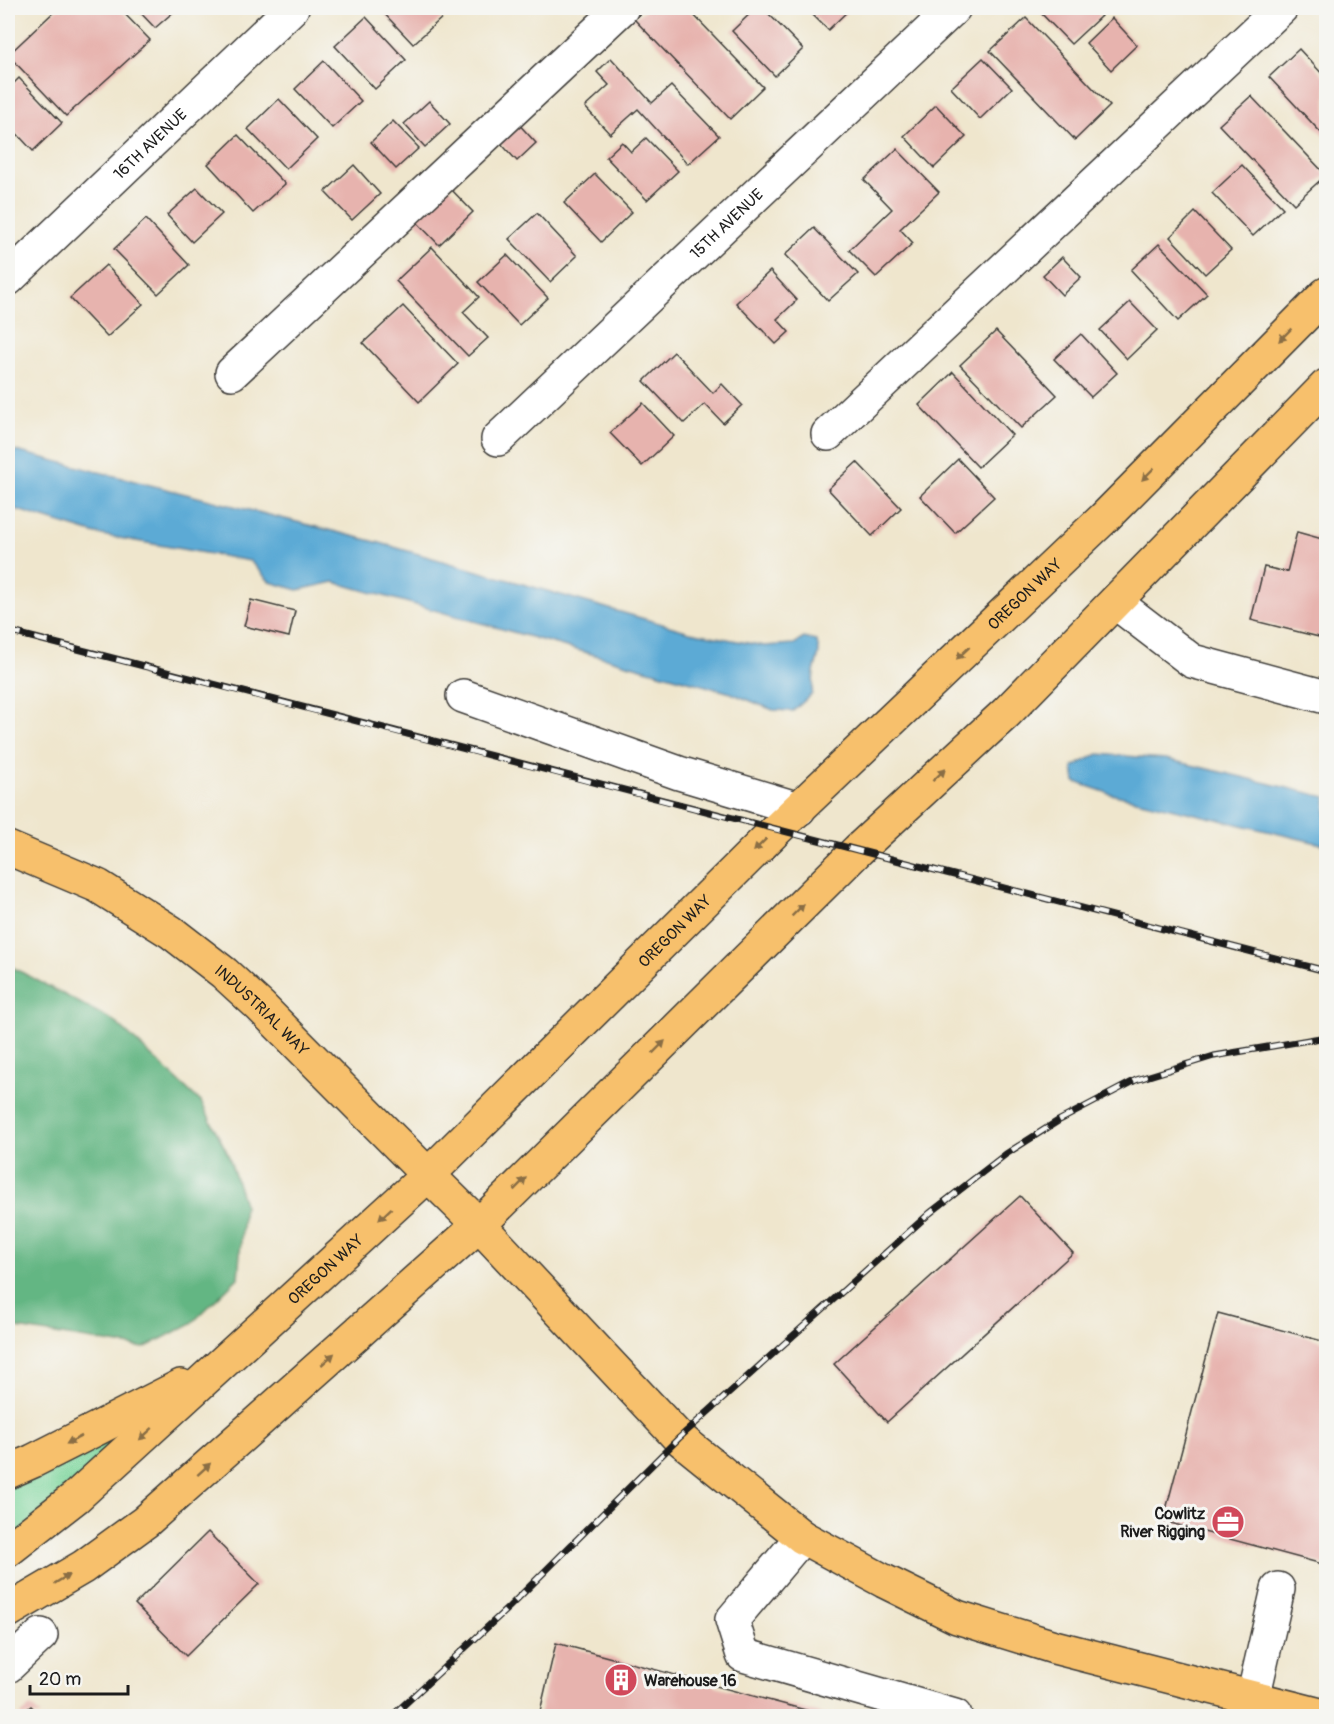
<svg xmlns="http://www.w3.org/2000/svg" width="1334" height="1724" font-family="Pangolin,sans-serif">
<style>
.green{fill:#7bd59b;stroke:#4c785c;stroke-width:1.5}
.forest{fill:#64b683;stroke:#406950;stroke-width:1.5}
.water{fill:#5caad5;stroke:#3c6378;stroke-width:1.5}
.building{fill:#e7b3ae}
.lines{fill:none;stroke-linecap:round;stroke-linejoin:round}
.minor-casing{stroke:#3c3a37;stroke-width:36}
.major-casing{stroke:#3c3a37;stroke-width:36}
.highway-casing{stroke:#3c3a37;stroke-width:36}
.minor{stroke:#fff;stroke-width:33}
.major{stroke:#f7c06c;stroke-width:33}
.highway{stroke:#f7c06c;stroke-width:33}
.rail-casing{stroke:#1c1c1c;stroke-width:7}
.rail{stroke:#f6f6f2;stroke-width:4.5;stroke-dasharray:14;stroke-linecap:butt}
.oneway{fill:#8a6e44}
.labels{text-anchor:middle;stroke-width:6;stroke-linejoin:round;paint-order:stroke}
.street-label{font-size:16px;fill:#1c1c1c;stroke:#f6f6f2}
.poi-label{font-size:16px;font-weight:bold;fill:#1c1c1c;stroke:#f6f6f2;text-anchor:end}
</style>
<rect width="100%" height="100%" fill="#f6f6f2"/>
<filter id="ink" filterUnits="userSpaceOnUse"><feTurbulence type="fractalNoise" baseFrequency=".0167" numOctaves="2"/><feDisplacementMap in="SourceGraphic" scale="12" xChannelSelector="R" yChannelSelector="G"/><feConvolveMatrix kernelMatrix="1 2 1 2 8 2 1 2 1" color-interpolation-filters="sRGB"/></filter>
<filter id="wash" filterUnits="userSpaceOnUse"><feTurbulence type="fractalNoise" baseFrequency=".008" numOctaves="4" result="noise"/><feDisplacementMap in="SourceGraphic" scale="24" xChannelSelector="R" yChannelSelector="G"/><feGaussianBlur stdDeviation="1.35" result="paint"/><feColorMatrix in="noise" values="0 0 0 0 0 0 0 0 0 0 0 0 0 0 0 0 0 1.4 0 .05"/><feComposite in="paint" operator="in"/></filter>
<g filter="url(#wash)">
<rect width="100%" height="100%" fill="#efe6cd"/>
<path class="green" d="M220,1366L8,1550V1472Z"/>
<path class="forest" d="M8,965L114,1021L201,1102L228,1154L244,1204L238,1278L192,1323L144,1348L17,1328L8,1330Z"/>
<g class="water">
<path d="M8,449L380,543L690,632L764,646L794,644L804,638L817,641L819,653L814,672L812,694L793,711L773,710L731,693L334,582L298,590L270,582L250,561L96,534L8,507Z"/>
<path d="M1098,754L1166,759L1326,797V845L1111,794L1075,782L1073,767Z"/>
</g>
<g id="blocks">
<g class="building">
<path d="M58,8H119L150,40L66,116L8,55Z"/>
<path d="M136,8H178L155,28Z"/>
<path d="M379,8H437L444,16L413,44Z"/>
<path d="M647,8H687L763,87L730,119L634,19Z"/>
<path d="M756,8H763L803,49L775,76L732,31Z"/>
<path d="M806,8H851L828,30Z"/>
<path d="M1041,8H1093L1101,16L1071,44L1038,10Z"/>
<path d="M366,17L406,60L375,89L335,46Z"/>
<path d="M1026,18L1110,106L1075,140L990,51Z"/>
<path d="M1112,18L1137,45L1111,70L1086,43Z"/>
<path d="M1299,49L1326,78V138L1269,77Z"/>
<path d="M611,58L652,103L671,86L719,136L688,164L638,109L610,134L585,107L609,85L597,72Z"/>
<path d="M983,58L1012,88L980,119L951,88Z"/>
<path d="M324,61L361,101L332,128L295,89Z"/>
<path d="M19,78L62,123L33,151L8,124V89Z"/>
<path d="M1251,96L1326,175L1294,204L1219,125Z"/>
<path d="M279,99L317,139L286,169L248,129Z"/>
<path d="M429,101L450,124L425,147L404,124Z"/>
<path d="M936,105L966,137L934,168L904,136Z"/>
<path d="M515,120L536,143L517,161L496,138Z"/>
<path d="M393,121L419,148L396,169L371,142Z"/>
<path d="M238,135L285,184L253,213L208,164Z"/>
<path d="M646,138L678,171L647,200L606,157L622,142L631,152Z"/>
<path d="M897,149L939,192L900,229L913,243L876,277L849,250L892,209L864,180Z"/>
<path d="M354,165L380,194L352,220L325,192Z"/>
<path d="M1242,165L1283,208L1253,236L1212,193Z"/>
<path d="M595,174L632,212L601,242L564,203Z"/>
<path d="M449,187L473,212L439,245L415,220Z"/>
<path d="M197,188L222,214L192,242L167,215Z"/>
<path d="M1195,212L1231,250L1205,274L1170,237Z"/>
<path d="M537,213L577,256L550,282L509,239Z"/>
<path d="M146,219L189,265L158,294L114,249Z"/>
<path d="M814,228L858,274L828,301L785,255Z"/>
<path d="M1159,244L1207,294L1178,321L1131,270Z"/>
<path d="M432,247L479,297L463,312L488,338L468,356L396,281Z"/>
<path d="M507,255L548,298L519,325L478,282Z"/>
<path d="M1062,257L1081,277L1062,295L1043,275Z"/>
<path d="M106,265L143,304L107,337L70,298Z"/>
<path d="M770,271L797,300L777,319L789,332L776,344L736,303Z"/>
<path d="M1130,302L1157,330L1127,359L1100,330Z"/>
<path d="M403,306L458,364L419,402L363,343Z"/>
<path d="M996,331L1057,395L1021,428L960,365Z"/>
<path d="M1081,334L1117,373L1091,397L1054,359Z"/>
<path d="M674,352L713,393L722,384L742,405L723,423L705,404L684,423L644,381Z"/>
<path d="M953,372L1012,435L978,467L919,405Z"/>
<path d="M643,403L674,436L642,466L610,433Z"/>
<path d="M958,459L994,497L955,533L920,496Z"/>
<path d="M857,462L901,508L872,536L828,489Z"/>
<path d="M1297,532L1326,540V625L1323,638L1251,620L1264,567L1287,572Z"/>
<path d="M251,600L295,611L289,637L244,626Z"/>
<path d="M1020,1196L1073,1253L887,1422L834,1364Z"/>
<path d="M1218,1313L1326,1342V1565L1163,1521Z"/>
<path d="M208,1532L259,1584L186,1656L135,1604Z"/>
<path d="M556,1643L828,1716H539Z"/>
<path d="M31,1706L41,1716H19Z"/>
</g>
</g>
</g>
<g filter="url(#ink)">
<use href="#blocks" fill-opacity="0" stroke="#3c3a37" stroke-width="1.5"/>
<g class="lines">
<defs>
<g id="minor">
<path id="s1" d="M8,279L292,8"/>
<path d="M232,373L622,8"/>
<path d="M828,434L1281,8"/>
<path id="s2" d="M498,439L954,8"/>
<path d="M1115,602L1192,661L1326,697"/>
<path d="M463,696L679,773L799,809"/>
<path d="M802,1537L732,1620L743,1655L955,1716"/>
<path d="M8,1666L41,1635"/>
<path d="M1253,1698L1278,1589"/>
</g>
<g id="major">
<path id="s3" d="M8,848L98,886L171,932L224,973L260,1006L428,1175L777,829L1103,519L1326,294"/>
<path d="M479,1225L858,850L1006,713L1326,386"/>
</g>
<g id="highway">
<path d="M8,1472L33,1461L181,1386"/>
<path id="s4" d="M8,1550L76,1497L428,1175L479,1225L679,1438L802,1537L884,1581L957,1617L1054,1647L1324,1716"/>
<path d="M8,1611L83,1567L145,1522L479,1225"/>
</g>
</defs>
<use href="#minor" class="minor-casing"/>
<use href="#major" class="major-casing"/>
<use href="#highway" class="highway-casing"/>
<use href="#minor" class="minor"/>
<use href="#major" class="major"/>
<use href="#highway" class="highway"/>
<defs>
<g id="rail">
<path d="M8,631C447,746 887,857 1326,971"/>
<path d="M392,1716L509,1607L679,1438L930,1213L1006,1154L1058,1121L1136,1080L1214,1056L1326,1037"/>
</g>
</defs>
<use href="#rail" class="rail-casing"/>
<use href="#rail" class="rail"/>
</g>
<defs><path id="oneway-solid" d="M-6-.8H1V-3.2L6.5 0L1 3.2V.8H-6Z" transform="scale(1.5)"/></defs>
<g class="oneway">
<use href="#oneway-solid" transform="translate(1285 335) rotate(135)"/>
<use href="#oneway-solid" transform="translate(1148 474) rotate(135)"/>
<use href="#oneway-solid" transform="translate(963 653) rotate(137)"/>
<use href="#oneway-solid" transform="translate(939 775) rotate(-43)"/>
<use href="#oneway-solid" transform="translate(760 845) rotate(135)"/>
<use href="#oneway-solid" transform="translate(798 910) rotate(-45)"/>
<use href="#oneway-solid" transform="translate(659 1047) rotate(-45)"/>
<use href="#oneway-solid" transform="translate(520 1184) rotate(-45)"/>
<use href="#oneway-solid" transform="translate(385 1214) rotate(137)"/>
<use href="#oneway-solid" transform="translate(328 1359) rotate(-42)"/>
<use href="#oneway-solid" transform="translate(146 1434) rotate(138)"/>
<use href="#oneway-solid" transform="translate(74 1440) rotate(153)"/>
<use href="#oneway-solid" transform="translate(204 1469) rotate(-42)"/>
<use href="#oneway-solid" transform="translate(62 1579) rotate(-31)"/>
</g>
</g>
<defs>
<symbol id="office-disc" viewBox="-11 -11 22 22"><circle r="9.5" fill="#d1495b" stroke="#f6f6f2"/><path d="M-6-3h4V-5.5h4V-3h4V5H-6ZM-1-4.5V-3h2v-1.5ZM-6 0V1H6V0Z" fill="#fff"/></symbol>
<symbol id="building-disc" viewBox="-11 -11 22 22"><circle r="9.5" fill="#d1495b" stroke="#f6f6f2"/><path d="M-4-6H4V6H1V3H-1V6H-4ZM-2.5-4.3h1.7v1.8h-1.7ZM.8-4.3h1.7v1.8H.8ZM-2.5-1h1.7V.8h-1.7ZM.8-1h1.7V.8H.8Z" fill="#fff"/></symbol>
</defs>
<g fill-rule="evenodd">
<use href="#office-disc" x="1209" y="1503" width="38" height="38"/>
<use href="#building-disc" x="602" y="1661" width="38" height="38"/>
</g>
<g class="labels">
<g class="street-label">
<text dy="6" stroke="none"><textPath href="#s1" startOffset="196">16TH AVENUE</textPath></text>
<text dy="6" stroke="none"><textPath href="#s2" startOffset="314">15TH AVENUE</textPath></text>
<text dy="6" stroke="none"><textPath href="#s3" startOffset="1371">OREGON WAY</textPath></text>
<text dy="6" stroke="none"><textPath href="#s3" startOffset="885">OREGON WAY</textPath></text>
<text dy="6" stroke="none"><textPath href="#s3" startOffset="304">INDUSTRIAL WAY</textPath></text>
<text dy="6" stroke="none"><textPath href="#s4" startOffset="424">OREGON WAY</textPath></text>
</g>
<g class="poi-label">
<text x="1205" y="1519">Cowlitz<tspan x="1205" dy="18">River Rigging</tspan></text>
<text x="644" y="1686" text-anchor="start">Warehouse 16</text>
</g>
</g>
<rect width="1334" height="1724" fill="none" stroke="#f6f6f2" stroke-width="30"/>
<path d="M30 1685v9h98v-9" fill="none" stroke="#1c1c1c" stroke-width="3"/>
<text x="39" y="1685" font-size="18" fill="#1c1c1c" stroke="#f6f6f2" stroke-width="4.5" paint-order="stroke">20 m</text>
</svg>
